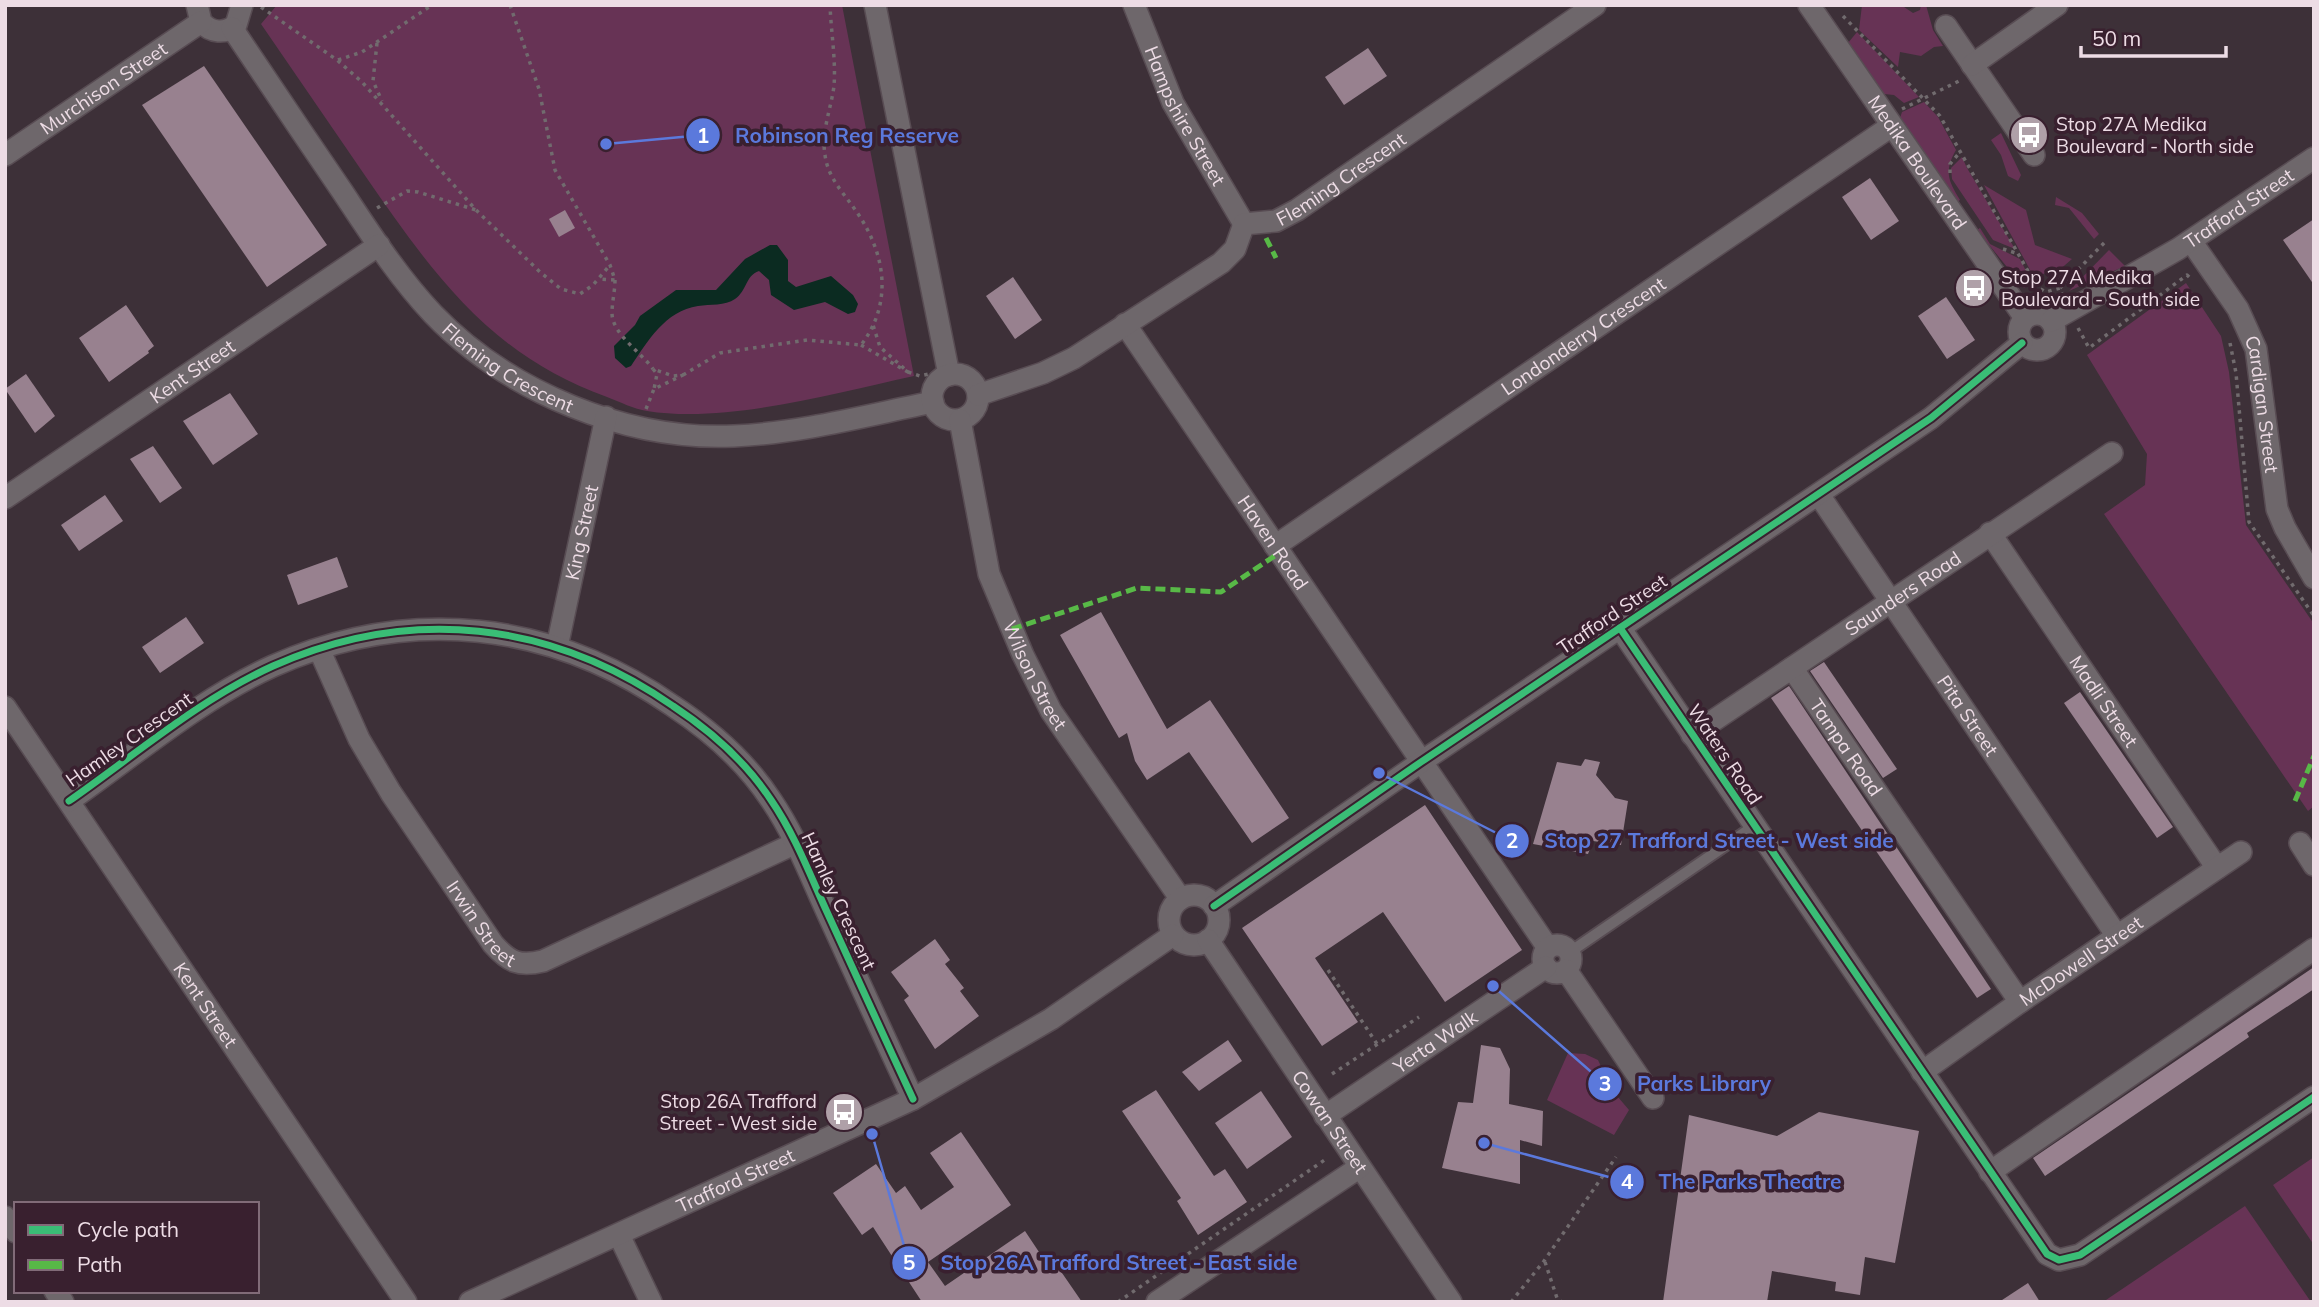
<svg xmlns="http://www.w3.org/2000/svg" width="2319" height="1307" font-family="Mulish,sans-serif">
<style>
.green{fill:#673355}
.water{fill:#0b2b21}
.building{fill:#98818f}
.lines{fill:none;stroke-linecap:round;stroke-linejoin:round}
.lane-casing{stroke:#584c53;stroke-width:14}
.street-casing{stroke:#584c53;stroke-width:24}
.path{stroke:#716b6e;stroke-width:3.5;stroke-dasharray:3.5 5;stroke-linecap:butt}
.lane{stroke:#6e676b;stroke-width:10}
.street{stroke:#6e676b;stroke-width:21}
.quiet{stroke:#58b947;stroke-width:5;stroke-dasharray:10 5;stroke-linecap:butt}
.cycleway-casing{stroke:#39202f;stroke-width:11}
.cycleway{stroke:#3abd76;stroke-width:7}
.labels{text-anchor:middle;stroke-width:7;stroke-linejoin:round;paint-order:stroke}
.street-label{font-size:19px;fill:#eddce5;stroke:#39202f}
.poi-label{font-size:19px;fill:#eddce5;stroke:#39202f;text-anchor:start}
.leader{fill:none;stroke:#5b79dc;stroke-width:2.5}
.callout-dot{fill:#5b79dc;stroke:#39202f;stroke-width:2.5}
.mark-label{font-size:21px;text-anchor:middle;font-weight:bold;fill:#fff}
.callout-label{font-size:21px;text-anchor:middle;font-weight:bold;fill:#5b79dc;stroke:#39202f;stroke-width:7;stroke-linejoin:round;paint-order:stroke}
</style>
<rect width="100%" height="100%" fill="#3d3038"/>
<g class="green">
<path d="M277,5H842L914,376C835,393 727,424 647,411C634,409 620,402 607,397C490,355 434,275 366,177C331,126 296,75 261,24Z"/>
<path d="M1862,5H1901L1913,13L1920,10L1921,5H1926L1933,30L1943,46L1934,47L1921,56L1900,52L1898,67L1859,30Z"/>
<path d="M1857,32L1919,97L1904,103L1894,95L1884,94L1848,43Z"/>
<path d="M1924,102L1938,117L1956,150C1944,171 1948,180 1960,200L1957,202L1900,118L1902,112Z"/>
<path d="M2001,133L2021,175L2018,181L2008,176L2001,155L1991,140Z"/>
<path d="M1962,157L1967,168L2015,249L1993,240L1952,179L1951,168Z"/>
<path d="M1984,185L2026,210L2035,245L2072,259L2050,278L2045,273L2035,279Z"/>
<path d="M2056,197L2082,213L2099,234L2094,239L2069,208L2055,205Z"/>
<path d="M1980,228L1990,244L2020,259L2032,283L2024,288L1977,230Z"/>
<path d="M2109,250L2125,266L2069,291Z"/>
<path d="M2186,283L2221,336L2229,372L2246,525L2314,624V806L2308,811L2104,514L2145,485L2147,454L2087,355Z"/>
<path d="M1568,1053L1585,1054L1598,1060L1612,1090L1629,1110L1614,1135L1547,1100Z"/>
<path d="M2314,1157V1245L2273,1185Z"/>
<path d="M2245,1206L2311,1302H2103Z"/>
</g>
<path class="water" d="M770,245H777L788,260V281L796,287L831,276L853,295L858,304L855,312L848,314L825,302L794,310L771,295L769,280L759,271C745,276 747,291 735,299C725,306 710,304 698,306C665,311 648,341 631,366L626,368L615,358L614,346L635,325L640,316L676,290H716L745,259Z"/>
<g class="building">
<path d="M1368,48L1387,76L1344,105L1325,77Z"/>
<path d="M204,66L327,245L267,287L142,105Z"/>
<path d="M1870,178L1899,221L1871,240L1842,197Z"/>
<path d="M565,210L575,228L559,237L549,219Z"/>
<path d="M2314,219V285L2283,240Z"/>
<path d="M1013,277L1042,320L1015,339L986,296Z"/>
<path d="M1946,297L1975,340L1947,359L1918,316Z"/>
<path d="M126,305L154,346L148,351L149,353L109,382L79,338Z"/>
<path d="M26,374L55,416L35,433L5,389Z"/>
<path d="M230,393L258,434L213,465L183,421Z"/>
<path d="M153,446L182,488L160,503L130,459Z"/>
<path d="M105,495L123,521L79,551L61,525Z"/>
<path d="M337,557L348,587L298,605L287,575Z"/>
<path d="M1101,612L1167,729L1210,700L1289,818L1252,843L1189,752L1147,780L1135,761L1127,733L1119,738L1060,635Z"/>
<path d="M186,617L204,643L160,673L142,647Z"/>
<path d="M1824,662L1897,769L1883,778L1810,671Z"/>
<path d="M1789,686L1991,989L1977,998L1771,698Z"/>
<path d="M2080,692L2173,827L2157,838L2064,703Z"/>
<path d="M1585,759L1600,762L1596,775L1615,798L1628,801L1621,845L1593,841L1588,854L1533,844L1557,762L1581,766Z"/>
<path d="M1425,805L1522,950L1445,1002L1383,912L1315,958L1358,1022L1322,1046L1242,928Z"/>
<path d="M935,939L950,960L945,964L964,988L960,991L979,1016L935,1049L904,1000L909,996L891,972Z"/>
<path d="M2314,967V989L2247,1033L2249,1037L2045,1176L2033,1158Z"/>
<path d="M1228,1040L1242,1061L1199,1091L1182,1072Z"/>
<path d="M1481,1045L1500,1048L1510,1069L1509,1104L1543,1111L1542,1146L1520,1140V1184L1442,1168L1458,1102L1473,1103Z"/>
<path d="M1156,1090L1214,1176L1225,1169L1247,1202L1198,1235L1177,1201L1181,1198L1122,1111Z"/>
<path d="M1261,1091L1292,1137L1247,1169L1215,1123Z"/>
<path d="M1819,1112L1919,1131L1895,1263L1865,1257L1860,1295L1835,1291L1836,1282L1772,1271L1767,1302H1663L1689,1115L1777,1136Z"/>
<path d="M961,1132L1011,1205L928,1262L945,1286L1025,1231L1045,1261L1051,1257L1082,1302H922L873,1227L862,1235L833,1193L876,1164L896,1193L905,1186L921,1210L954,1187L930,1153Z"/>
<path d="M2028,1283L2040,1302H1999Z"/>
</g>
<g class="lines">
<defs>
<path id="lane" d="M1570,952L1754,826"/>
<g id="street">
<path d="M197,5L201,22C211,33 225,34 236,25L242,5"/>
<path d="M875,5L949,375"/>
<path id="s1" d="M1134,5L1173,103L1244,224"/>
<path id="s2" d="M1809,5L2025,318"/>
<path d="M1946,26L2034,155"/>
<path id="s3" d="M232,28C268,82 305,137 342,191C370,233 398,277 433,314C508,392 627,441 734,436C801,433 868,415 933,402"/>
<path d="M1972,65L2057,5"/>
<path id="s4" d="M5,155L201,22"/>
<path id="s5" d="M2191,241L2238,309L2256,349L2277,509L2285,528L2314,578"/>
<circle cx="2037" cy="332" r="18"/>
<path id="s6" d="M2051,321L2178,249L2314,158"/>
<path id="s7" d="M1125,324L1548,948"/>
<circle cx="955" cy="397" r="23"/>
<path id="s8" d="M978,395L1043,373L1074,358L1221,263L1235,249L1244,224L1276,221L1297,210L1595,5"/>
<path id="s9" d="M960,420L989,574L1023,655L1051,711L1180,898"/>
<path id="s10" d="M1819,495L2117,936"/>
<path id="s11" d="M5,498L379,245"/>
<path id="s12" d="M1990,533L2217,868"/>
<path id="s13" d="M1275,546L1890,127"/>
<path d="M1620,628L2047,1254L2059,1260L2080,1255L2314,1097"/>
<path id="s14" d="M557,647L606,417"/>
<path id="s15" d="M319,649L359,739L391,793L493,944C509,962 519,967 543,961L796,843"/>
<path id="s16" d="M1792,668L2020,1002"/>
<path id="s17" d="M5,707L406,1302"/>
<path id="s18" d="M1692,735L2112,453"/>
<path d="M69,801C135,755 200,699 273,666C410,605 551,621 673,706C711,731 746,762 771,800C795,835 810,875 827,912C856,975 884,1037 913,1099"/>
<path d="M2300,843L2314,865"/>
<circle cx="1194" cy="920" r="25"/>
<path d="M1214,906L1421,762L1931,418L2022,343"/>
<path id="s19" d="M1208,940L1451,1302"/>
<circle cx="1557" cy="959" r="14"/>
<path d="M1566,970L1653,1098"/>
<path id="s20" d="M1922,1072L2020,1002L2241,852"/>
<path id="s21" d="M1325,1116L1546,967"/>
<path d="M1990,1172L2314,949"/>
<path d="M5,1217L16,1232"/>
<path d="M619,1235L651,1302"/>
<path d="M55,1291L63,1302"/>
<path id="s22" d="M470,1302L913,1099L1051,1019L1173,935"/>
<path d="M1157,1302L1360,1167"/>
</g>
</defs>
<use href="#lane" class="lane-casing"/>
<use href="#street" class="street-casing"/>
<g class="path">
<path d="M510,5L539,89L555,170L610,265L615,280L598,279"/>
<path d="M261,7L337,60L362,82L476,210L540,272L561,289L580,294L593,285L610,265"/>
<path d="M1843,16L1940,116L2037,287L2046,292L2060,288L2062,293"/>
<path d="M377,43L373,81L382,101"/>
<path d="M338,60L362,52L432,5"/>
<path d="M1902,109L1961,80"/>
<path d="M1950,173V164L1961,151"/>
<path d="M377,208L407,191L418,192L476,210"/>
<path d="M2003,249L2019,254"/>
<path d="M615,280C615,291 612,302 612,313C612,334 641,352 653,369"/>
<path d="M2060,288L2106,241"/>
<path d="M2078,328L2089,348L2187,275L2190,278"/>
<path d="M2230,343L2236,373L2249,522L2314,616"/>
<path d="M861,345L908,372L880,347L873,325"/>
<path d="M908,372L920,376L929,374"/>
<path d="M683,375L720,353L807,340L861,345C894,302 885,252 856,211C843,192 828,178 825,155C821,132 831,109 834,86C836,60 831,32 830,5"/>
<path d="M646,409L654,389L683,375L673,376L653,369L657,374L654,389"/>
<path d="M1328,970L1377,1044"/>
<path d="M1332,1074L1419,1017"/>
<path d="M1545,1262L1557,1298L1562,1302"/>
<path d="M1118,1302L1326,1159"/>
<path d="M1511,1302L1544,1261L1616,1157"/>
</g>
<use href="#lane" class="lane"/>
<use href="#street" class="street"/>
<g class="quiet">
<path d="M1266,238L1276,258"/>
<path d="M1012,629L1137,588L1221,592L1279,553"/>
<path d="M2295,801L2314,756"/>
</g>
<defs>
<g id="cycleway">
<path d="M1620,628L2047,1254L2059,1260L2080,1255L2314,1097"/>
<path d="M69,801C135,755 200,699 273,666C410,605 551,621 673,706C711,731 746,762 771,800C795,835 810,875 827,912C856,975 884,1037 913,1099"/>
<path d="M1214,906L1421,762L1931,418L2022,343"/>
</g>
</defs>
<use href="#cycleway" class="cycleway-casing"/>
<use href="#cycleway" class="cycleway"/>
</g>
<defs>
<symbol id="bus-disc" viewBox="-11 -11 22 22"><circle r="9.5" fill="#afa0a8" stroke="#39202f"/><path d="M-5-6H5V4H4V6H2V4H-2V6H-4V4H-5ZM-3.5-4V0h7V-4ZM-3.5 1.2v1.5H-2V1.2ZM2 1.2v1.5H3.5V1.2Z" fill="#fff"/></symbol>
</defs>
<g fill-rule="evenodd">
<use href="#bus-disc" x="2007" y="113" width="44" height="44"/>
<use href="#bus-disc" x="1952" y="266" width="44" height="44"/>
<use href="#bus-disc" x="822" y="1090" width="44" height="44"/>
</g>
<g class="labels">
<g class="street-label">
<text dy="7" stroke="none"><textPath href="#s4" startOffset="119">Murchison Street</textPath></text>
<text dy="7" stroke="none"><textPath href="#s1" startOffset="122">Hampshire Street</textPath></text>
<text dy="7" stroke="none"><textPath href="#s2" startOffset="191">Medika Boulevard</textPath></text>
<text dy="7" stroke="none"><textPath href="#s8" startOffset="434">Fleming Crescent</textPath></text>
<text dy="7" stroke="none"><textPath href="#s6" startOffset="219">Trafford Street</textPath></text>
<text dy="7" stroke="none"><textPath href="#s13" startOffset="373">Londonderry Crescent</textPath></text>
<text dy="7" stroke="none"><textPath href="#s3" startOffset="443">Fleming Crescent</textPath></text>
<text dy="7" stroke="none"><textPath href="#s11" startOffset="226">Kent Street</textPath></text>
<text dy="7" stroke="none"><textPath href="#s5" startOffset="182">Cardigan Street</textPath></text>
<text dy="7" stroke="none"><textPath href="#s14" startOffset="117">King Street</textPath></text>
<text dy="7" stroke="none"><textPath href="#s7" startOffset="264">Haven Road</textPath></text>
<text dy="7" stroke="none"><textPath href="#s18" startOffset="254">Saunders Road</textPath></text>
<text transform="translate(1612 614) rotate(-34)" y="7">Trafford Street</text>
<text dy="7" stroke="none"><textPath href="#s9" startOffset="268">Wilson Street</textPath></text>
<text dy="7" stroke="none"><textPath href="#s12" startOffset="203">Madli Street</textPath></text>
<text dy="7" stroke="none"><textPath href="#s10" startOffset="266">Pita Street</textPath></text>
<text transform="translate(129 739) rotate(-35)" y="7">Hamley Crescent</text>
<text dy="7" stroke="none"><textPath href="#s16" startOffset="96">Tampa Road</textPath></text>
<text transform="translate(1725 754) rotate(56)" y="7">Waters Road</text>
<text transform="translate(839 901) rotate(65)" y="7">Hamley Crescent</text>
<text dy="7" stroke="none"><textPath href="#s15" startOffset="320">Irwin Street</textPath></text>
<text dy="7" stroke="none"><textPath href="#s20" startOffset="194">McDowell Street</textPath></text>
<text dy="7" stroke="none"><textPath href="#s17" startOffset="359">Kent Street</textPath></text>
<text dy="7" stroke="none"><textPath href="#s21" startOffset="133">Yerta Walk</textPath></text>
<text dy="7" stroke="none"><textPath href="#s19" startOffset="219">Cowan Street</textPath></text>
<text dy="7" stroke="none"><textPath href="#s22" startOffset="292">Trafford Street</textPath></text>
</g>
<g class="poi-label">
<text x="2056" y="131">Stop 27A Medika<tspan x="2056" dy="22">Boulevard - North side</tspan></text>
<text x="2001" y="284">Stop 27A Medika<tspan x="2001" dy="22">Boulevard - South side</tspan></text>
<text x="817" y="1108" text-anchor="end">Stop 26A Trafford<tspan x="817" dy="22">Street - West side</tspan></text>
</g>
</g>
<path class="leader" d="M606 144L703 135M1379 773L1512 841M1493 986L1605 1084M1484 1143L1627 1182M872 1134L909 1263"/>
<g class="callout-dot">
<circle cx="606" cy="144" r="7"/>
<circle cx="1379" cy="773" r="7"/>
<circle cx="1493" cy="986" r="7"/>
<circle cx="1484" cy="1143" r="7"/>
<circle cx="872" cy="1134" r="7"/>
<circle cx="703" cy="135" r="18"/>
<circle cx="1512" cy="841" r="18"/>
<circle cx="1605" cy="1084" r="18"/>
<circle cx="1627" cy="1182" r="18"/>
<circle cx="909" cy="1263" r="18"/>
</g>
<g class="mark-label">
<text x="703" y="143">1</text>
<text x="1512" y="848">2</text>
<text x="1605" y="1091">3</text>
<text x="1627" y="1189">4</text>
<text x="909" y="1270">5</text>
</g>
<g class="callout-label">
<text x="847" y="143">Robinson Reg Reserve</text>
<text x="1719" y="848">Stop 27 Trafford Street - West side</text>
<text x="1704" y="1091">Parks Library</text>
<text x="1750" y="1189">The Parks Theatre</text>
<text x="1119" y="1270">Stop 26A Trafford Street - East side</text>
</g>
<rect width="2319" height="1307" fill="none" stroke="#eddce5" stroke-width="14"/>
<rect x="14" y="1202" width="245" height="91" fill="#39202f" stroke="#816b78" stroke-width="2"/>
<rect x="28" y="1225" width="35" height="10" fill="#3abd76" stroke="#816b78" stroke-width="2"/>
<text x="77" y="1237" font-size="21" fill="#eddce5">Cycle path</text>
<rect x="28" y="1260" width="35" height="10" fill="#58b947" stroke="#816b78" stroke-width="2"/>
<text x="77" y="1272" font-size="21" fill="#eddce5">Path</text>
<path d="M2081 46v10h145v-10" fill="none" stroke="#eddce5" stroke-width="3.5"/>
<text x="2092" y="46" font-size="21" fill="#eddce5" stroke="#39202f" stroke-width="5" paint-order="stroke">50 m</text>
</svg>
